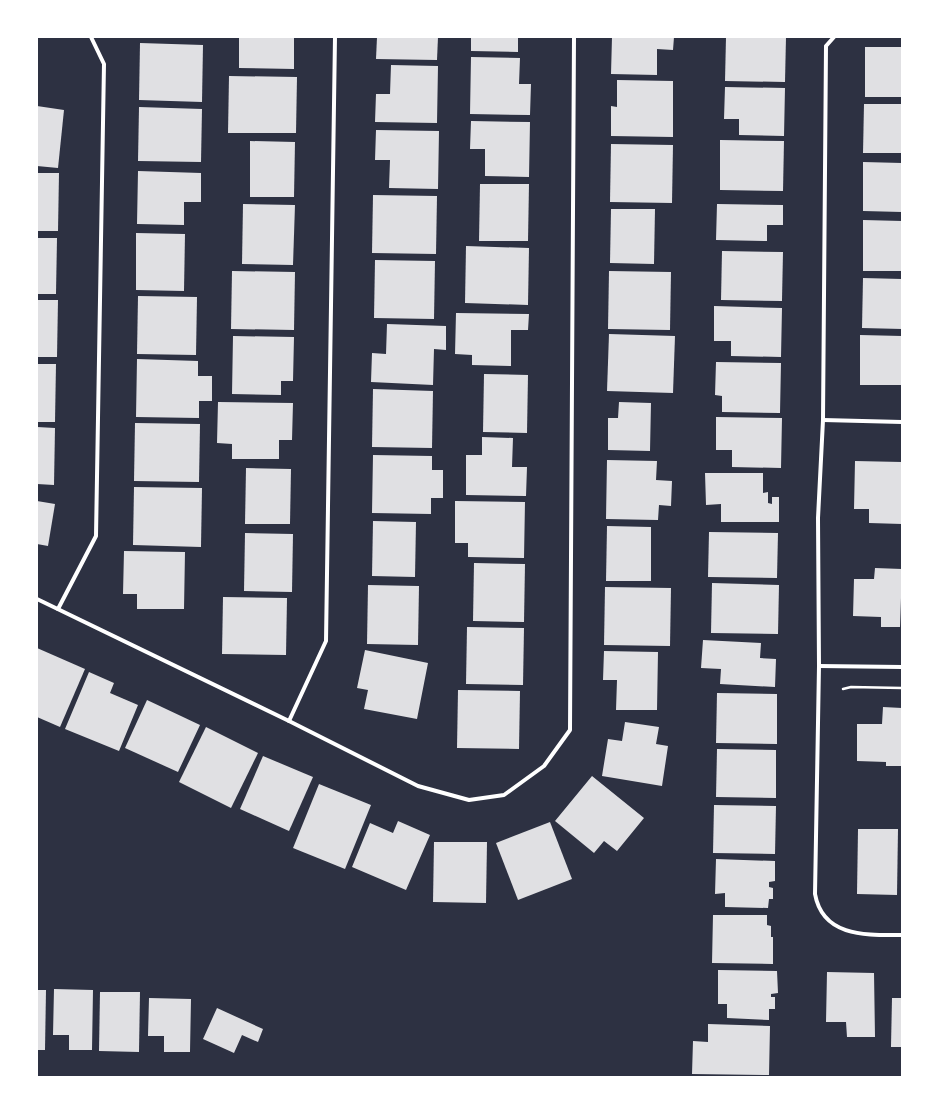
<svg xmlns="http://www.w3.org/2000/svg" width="939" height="1114" font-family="'Archivo Narrow',sans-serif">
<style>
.building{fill:#e0e0e3}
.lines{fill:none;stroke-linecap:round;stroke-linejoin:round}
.path{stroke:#fff;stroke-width:2.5}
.minor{stroke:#fff;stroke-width:4}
</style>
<rect width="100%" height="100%" fill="#2d3142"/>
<g class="building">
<path d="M239,37H294V69L239,68Z"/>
<path d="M377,37H438L437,60L376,59Z"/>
<path d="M471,37H518V52L471,51Z"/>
<path d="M612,37H674L673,50L657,49V75L611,74Z"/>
<path d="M726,37H786L785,82L725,81Z"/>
<path d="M140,43L203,45L202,102L139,100Z"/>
<rect x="865" y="47" width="37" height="50"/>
<path d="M471,57L520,58L519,84H531L530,115L470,114Z"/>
<path d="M391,65L438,66L437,123L375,122L376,94H390Z"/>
<path d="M229,76L297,77L296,133H228Z"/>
<path d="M617,80L673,81V137L611,136V106L617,107Z"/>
<path d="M725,87L785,88L784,136L739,135V119H724Z"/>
<path d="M864,104H902V153H863Z"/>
<path d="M37,106L64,110L58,168L37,166Z"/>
<path d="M139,107L202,109L201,162L138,161Z"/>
<path d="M471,121L530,122L529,177L485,176V149H470Z"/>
<path d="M376,130L439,131L438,189L389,188L390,160H375Z"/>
<path d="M720,140L784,141L783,191L720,190Z"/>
<path d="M250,141L295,142L294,197H250Z"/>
<path d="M611,144L673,145L672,203L610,202Z"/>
<path d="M863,162L902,163V212L863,211Z"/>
<path d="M138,171L201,173V202H184V225L137,224Z"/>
<path d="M37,173H59L58,231H37Z"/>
<path d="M480,184H529L528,241H479Z"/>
<path d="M373,195L437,196L436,254L372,253Z"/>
<path d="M243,204L295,205L293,265L242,264Z"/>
<path d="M717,204L783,205V225H767V241L716,240Z"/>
<path d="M611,209H655L654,264L610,263Z"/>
<path d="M863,220L902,221V271H863Z"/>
<path d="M136,233L185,234L184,291L136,290Z"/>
<path d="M37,238H57L56,294H37Z"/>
<path d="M466,246L529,248L528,305L465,303Z"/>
<path d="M722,251L783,252L782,301L721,300Z"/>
<path d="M375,260L435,261L434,319L374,318Z"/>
<path d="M232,271L295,272L294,330L231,329Z"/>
<path d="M609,271L671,272L670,330L608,329Z"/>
<path d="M863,278L902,279V329L862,328Z"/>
<path d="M138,296L197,297L196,355L137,354Z"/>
<path d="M37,300H58L57,357H37Z"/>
<path d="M714,306L782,308L781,357L731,356V341H714Z"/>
<path d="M456,313L529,314L528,330H511V366L472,365V355L455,354Z"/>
<path d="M387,324L446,326V350L434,349L433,385L371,382L372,353L386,354Z"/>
<path d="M609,334L675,336L673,393L607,391Z"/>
<path d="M860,335L902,336V385H860Z"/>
<path d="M233,336L294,337L293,381H281V395L232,394Z"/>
<path d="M137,359L198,361V376H212V401H199V418L136,417Z"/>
<path d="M716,362L781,363L780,413L722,412V396L715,395Z"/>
<path d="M37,364H56L55,422H37Z"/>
<path d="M484,374L528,375L527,433L483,432Z"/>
<path d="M373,389L433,391L432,448L372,447Z"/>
<path d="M218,402L293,403L292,440H279V459H232V444L217,443Z"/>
<path d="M619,402L651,403L650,451L608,450V418H618Z"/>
<path d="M716,417L782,418L781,468L732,467V450H716Z"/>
<path d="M135,423L200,424L199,482L134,481Z"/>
<path d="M37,427L55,428L54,485L37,484Z"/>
<path d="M482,437L513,438L512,467H527L526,496L466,495V455H482Z"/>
<path d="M373,455L432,456V470H443V498H431V514L372,513Z"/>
<path d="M607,460L657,461L656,480L672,481L671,506L659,505L658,520L606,519Z"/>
<path d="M855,461L902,462V524L869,523V509H854Z"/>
<path d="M246,468L291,469L290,524H245Z"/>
<path d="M705,473H763V493L768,492V503L772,504V497H779V522H721V504L706,505Z"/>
<path d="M134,487L202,488L201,547L133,545Z"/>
<path d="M37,501L55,504L48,546L37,544Z"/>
<path d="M455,501L525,502L524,558L468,557V543H455Z"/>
<path d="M373,521L416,522L415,577L372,576Z"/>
<path d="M607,526L651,527V581H606Z"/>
<path d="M709,532L778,533L777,578L708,577Z"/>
<path d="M245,533L293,534L292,592L244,591Z"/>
<path d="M124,551L185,552L184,609H137V594H123Z"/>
<path d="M474,563L525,564L524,622L473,621Z"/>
<path d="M875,568L902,569L900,627H881V617L853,616L854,579H874Z"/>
<path d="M712,583L779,585L778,634L711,633Z"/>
<path d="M368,585L419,586L418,645L367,644Z"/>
<path d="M605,587L671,588L670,646L604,645Z"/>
<path d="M223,597L287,598L286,655L222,654Z"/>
<path d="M467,627L524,628L523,685L466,684Z"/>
<path d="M703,640L761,643L760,658L776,659L775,687L720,684L721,669L701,668Z"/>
<path d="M37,648L85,669L60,727L37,717Z"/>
<path d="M365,650L428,663L417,719L364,709L368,690L357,688Z"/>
<path d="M604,651L658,652L657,710H616L617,680H603Z"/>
<path d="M89,672L114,683L110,693L138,705L119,751L65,729Z"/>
<path d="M458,690L520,691L519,749L457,748Z"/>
<path d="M717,693L777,694V744L716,743Z"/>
<path d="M147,700L200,725L178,772L125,748Z"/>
<path d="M883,707L902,708V766H886V762L857,761V724H882Z"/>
<path d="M625,722L659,727L656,744L668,746L662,786L602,776L608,739L622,741Z"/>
<path d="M206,727L258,753L231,808L179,782Z"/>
<path d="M717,749L776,750V798L716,797Z"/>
<path d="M263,756L313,777L289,831L240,809Z"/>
<path d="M592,776L644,818L617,851L604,841L594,853L555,821Z"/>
<path d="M319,784L371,805L345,869L293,848Z"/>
<path d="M714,805L776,806L775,854L713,853Z"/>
<path d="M398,821L430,835L406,890L352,867L370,823L393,833Z"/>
<path d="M550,822L572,879L518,900L496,843Z"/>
<path d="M858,829H898L897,895L857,894Z"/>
<path d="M434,842H487L486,903L433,902Z"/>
<path d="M716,859L775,861V881L769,882V887L773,888V899H769L768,908L725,907V893L715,894Z"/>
<path d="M713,915H767V925L771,926V937H773V964L712,963Z"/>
<path d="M718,970L777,971L778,993L771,994V997H775V1009H769V1020L727,1018V1004H718Z"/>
<path d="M827,972L874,973L875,1037H847L846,1022H826Z"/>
<path d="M54,989L93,990L92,1050H69V1035H53Z"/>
<path d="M37,990H46L45,1050H37Z"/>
<path d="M100,992H140L139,1052L99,1051Z"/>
<path d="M149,998L191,999L190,1052H164V1036H148Z"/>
<path d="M892,998H902V1047H891Z"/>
<path d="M217,1008L263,1029L258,1042L242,1035L234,1053L203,1039Z"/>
<path d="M708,1024L770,1026L769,1075L692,1074L693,1041L708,1042Z"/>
</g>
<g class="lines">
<path class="path" d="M843,689L851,687L902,688"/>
<g class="minor">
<path d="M834,37L826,46L823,420L818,518L819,666L815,894C823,938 868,935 902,935"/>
<path d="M823,420L902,422"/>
<path d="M37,599L289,721L418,786L469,800L504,795L544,766L570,730L574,37"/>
<path d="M58,609L96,536L104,64L91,37"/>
<path d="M819,666L902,667"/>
<path d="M289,721L326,641L335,37"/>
</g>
</g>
<rect width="939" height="1114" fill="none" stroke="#ffffff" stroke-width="76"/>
</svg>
